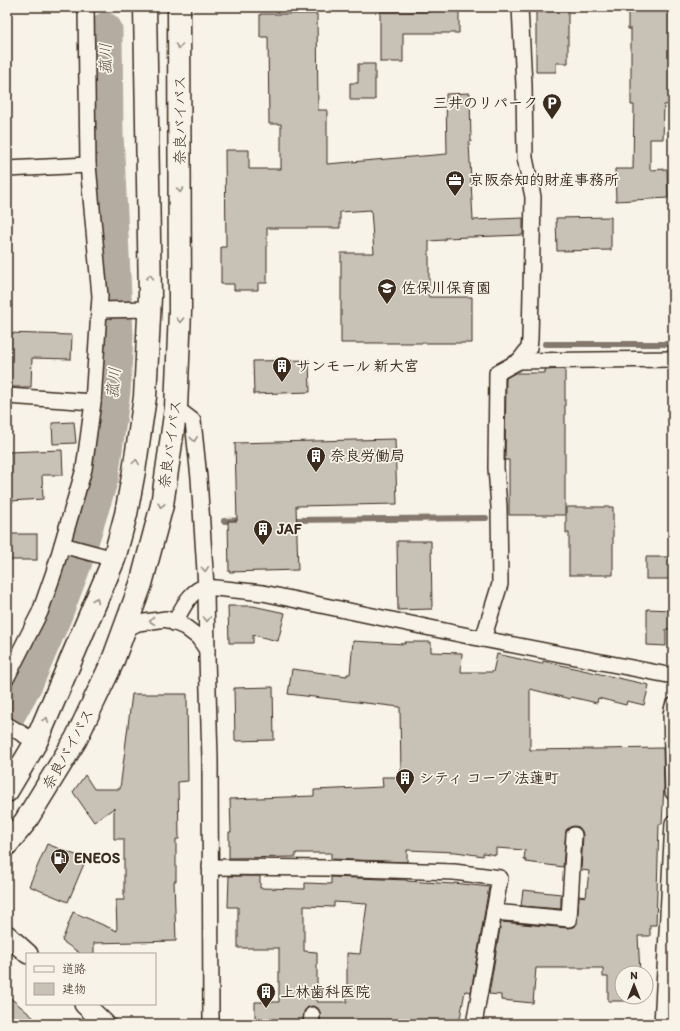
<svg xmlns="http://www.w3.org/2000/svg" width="680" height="1031" font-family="Itim,'Klee One',sans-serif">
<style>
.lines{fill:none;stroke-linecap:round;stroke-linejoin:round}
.stream{stroke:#84786c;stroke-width:6}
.river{stroke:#b4aca0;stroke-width:35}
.building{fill:#c8c1b6;stroke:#3b2a1e;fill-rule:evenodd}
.minor-casing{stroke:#3b2a1e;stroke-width:18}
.tertiary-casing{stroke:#3b2a1e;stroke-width:22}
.trunk-casing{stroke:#3b2a1e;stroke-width:25}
.minor{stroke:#f7f3e8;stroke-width:15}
.tertiary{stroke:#f7f3e8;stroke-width:19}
.trunk{stroke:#f7f3e8;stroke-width:22}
.oneway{stroke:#998e83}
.labels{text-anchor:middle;stroke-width:3.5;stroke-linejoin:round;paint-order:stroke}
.poi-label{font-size:15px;font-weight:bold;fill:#3b2a1e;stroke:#f7f3e8;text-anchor:start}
.street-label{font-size:15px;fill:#3b2a1e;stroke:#f7f3e8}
.water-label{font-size:16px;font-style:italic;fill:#5f5145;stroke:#f7f3e8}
</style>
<rect width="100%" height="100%" fill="#f7f3e8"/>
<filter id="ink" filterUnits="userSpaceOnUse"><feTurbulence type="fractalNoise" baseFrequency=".025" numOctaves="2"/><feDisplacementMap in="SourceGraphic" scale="8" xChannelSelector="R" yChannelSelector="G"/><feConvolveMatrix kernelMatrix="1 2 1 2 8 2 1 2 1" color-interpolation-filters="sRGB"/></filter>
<g filter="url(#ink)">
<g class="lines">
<g class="stream">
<path d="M545,344H673"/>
<path d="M290,520L486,518"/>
<path d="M224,521L245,520"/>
</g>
<path class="river" d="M7,716L26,682L55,614L74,564L101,478L113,391L116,335L106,134L105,30"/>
</g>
<g class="building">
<path d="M429,7H459V33H403V62H380V12H429Z"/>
<path d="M628,7H672L673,104L664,105L663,139H650V170L667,169L668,198L616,201L615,169H633L634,105H631V29H628Z"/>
<path d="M536,8H568V63H556V72H536Z"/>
<path d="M260,14H317L318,110H327V164L447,154L446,94L470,93L471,142H469L473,220L523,218V235L445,238V240L429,241V297H472V343H341V253H374L371,210L340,212V228H267V283H258V290H234V284H221V247H226L225,150H249V169H281V124H269L268,37H260Z"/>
<path d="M358,64H375V100H350V83H358Z"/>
<path d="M611,217V250L557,251L556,218Z"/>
<path d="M7,333L72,335L71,359L32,358L31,387H7Z"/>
<path d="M309,360L310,392L254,394L253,361Z"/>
<path d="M565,369V515H509V460H505L506,378L515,373H545V370Z"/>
<path d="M74,422L76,443L53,444L52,423Z"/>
<path d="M395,439L397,504L296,506L298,570L229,572L228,521H237L235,443Z"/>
<path d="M62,450L63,475H42L43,499L10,501L9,476L7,477V452Z"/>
<path d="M566,507H613V575H569V533H566Z"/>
<rect x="7" y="534" width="30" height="26"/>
<path d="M397,541H431L432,609L398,610Z"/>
<rect x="646" y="557" width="27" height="22"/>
<path d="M228,606H253L285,613L278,641L253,635V643H229Z"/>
<path d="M647,609L673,610V629H666V646L647,645Z"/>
<path d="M353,641L405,644V642H431V652L462,653L461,672H493L497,654L542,664L543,661L649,685L644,705L627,701L626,705L598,698L597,703L571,697L570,699L530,689V750L663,748L664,786L662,824H659L656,925H650V936H638L640,973H622V997H640V1001H608V977H603V968H536L533,1003L501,1000V995L489,994L501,922L568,928L573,927L577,924L579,896L586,897L589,871L581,870L583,835L582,831L579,827L574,826L570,827L566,830L563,867L526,862V860H524L525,850L496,848V855L483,853V856L456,852L407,850V862L331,859V853H296V857L229,858V832H231L230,799L314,796V790L383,787L382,777H401L400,707L288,694L292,669L347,676V674H350Z"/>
<path d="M273,687L274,740L235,741L234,688Z"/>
<path d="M132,694H187L188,781L178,782L179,839H176V881H174L176,941L94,943V954H81L62,941L73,912L117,931L116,900H124V839H114V808L94,822L73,792L85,775L94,789H120Z"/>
<path d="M47,844L86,859L68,902L29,886Z"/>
<path d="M229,876H260V888L305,889V883L331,884V877L407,880V881L454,884V883L489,887L471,992L465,991L459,1024H320V1012L318,1008L313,1006L308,1007L305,1010L302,1024H255V1002H279V948H238V907H228ZM334,902L367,904L360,954L347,953V1002H317V952L304,951V906L334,907Z"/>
<path d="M523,890L561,894V909L521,906Z"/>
<path d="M7,995L41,1024H7Z"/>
</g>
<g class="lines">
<defs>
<g id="minor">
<path d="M7,169L88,165"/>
<path d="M99,310L150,309"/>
<path d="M519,361L529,348L530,339L533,197L525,158L524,85L520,7"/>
<path d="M7,396L93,402"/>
<path d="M176,408L193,421L199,478L206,587L207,657L210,759L211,1024"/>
<path d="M62,545L114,559"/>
<path d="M174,623C182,610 190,589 206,587L263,593L483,639L673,676"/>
<path d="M124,630L138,623L166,619L185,627L198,637L207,650"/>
<path d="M483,639L500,584L499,507L496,468L497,373L519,361L673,359"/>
<path d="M7,677L40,612L54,572L84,469L93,402L100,296L88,165L86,7"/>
<path d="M673,706L671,714L673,792"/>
<path d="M7,725L36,742"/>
<path d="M210,867L327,868L454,872L500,878L474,1024"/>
<path d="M494,912L569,919L574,835"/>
<path d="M311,1024L312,1015"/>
<path d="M662,1024L673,823"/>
</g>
<g id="tertiary">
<path d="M7,935L28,954"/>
<path d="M84,1004L105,1024"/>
</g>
<g id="trunk">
<path d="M7,791L36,742L114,559L126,514L134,471L145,397L150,297L145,7"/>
<path d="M7,844L25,822L76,739L112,663L141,584L162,505L176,408L180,311L179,7"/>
</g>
</defs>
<use href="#minor" class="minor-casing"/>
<use href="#tertiary" class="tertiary-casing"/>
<use href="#trunk" class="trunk-casing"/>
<use href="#minor" class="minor"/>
<use href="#tertiary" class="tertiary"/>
<use href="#trunk" class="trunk"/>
</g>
<defs><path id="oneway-chevron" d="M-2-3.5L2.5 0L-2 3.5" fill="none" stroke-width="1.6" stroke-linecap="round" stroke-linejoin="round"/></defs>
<g class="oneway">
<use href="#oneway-chevron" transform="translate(179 46) rotate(90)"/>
<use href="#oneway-chevron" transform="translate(180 190) rotate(90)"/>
<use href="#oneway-chevron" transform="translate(150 277) rotate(-91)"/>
<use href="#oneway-chevron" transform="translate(180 320) rotate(92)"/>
<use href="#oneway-chevron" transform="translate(194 439) rotate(84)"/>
<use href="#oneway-chevron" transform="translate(136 462) rotate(-82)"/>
<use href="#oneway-chevron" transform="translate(161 505) rotate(102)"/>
<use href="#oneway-chevron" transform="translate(205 569) rotate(86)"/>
<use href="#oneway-chevron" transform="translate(96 600) rotate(-67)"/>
<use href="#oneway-chevron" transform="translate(207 619) rotate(90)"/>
<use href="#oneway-chevron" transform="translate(152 621) rotate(173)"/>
<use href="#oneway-chevron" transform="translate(46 720) rotate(-67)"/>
</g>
</g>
<defs>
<symbol id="parking-pin" viewBox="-11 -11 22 30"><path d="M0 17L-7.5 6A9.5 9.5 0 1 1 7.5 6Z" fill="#3b2a1e" stroke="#f7f3e8"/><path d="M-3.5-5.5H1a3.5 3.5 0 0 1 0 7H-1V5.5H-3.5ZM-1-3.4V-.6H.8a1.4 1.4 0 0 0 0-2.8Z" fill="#fff"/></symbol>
<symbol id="office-pin" viewBox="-11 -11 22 30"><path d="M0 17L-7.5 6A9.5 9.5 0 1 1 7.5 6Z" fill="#3b2a1e" stroke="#f7f3e8"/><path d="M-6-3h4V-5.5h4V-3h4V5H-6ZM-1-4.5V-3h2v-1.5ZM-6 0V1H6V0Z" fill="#fff"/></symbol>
<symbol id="school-pin" viewBox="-11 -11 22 30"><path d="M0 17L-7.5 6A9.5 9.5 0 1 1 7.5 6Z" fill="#3b2a1e" stroke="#f7f3e8"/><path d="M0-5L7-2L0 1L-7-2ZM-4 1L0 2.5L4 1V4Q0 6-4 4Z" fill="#fff"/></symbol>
<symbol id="building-pin" viewBox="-11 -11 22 30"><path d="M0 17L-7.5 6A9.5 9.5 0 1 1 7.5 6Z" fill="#3b2a1e" stroke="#f7f3e8"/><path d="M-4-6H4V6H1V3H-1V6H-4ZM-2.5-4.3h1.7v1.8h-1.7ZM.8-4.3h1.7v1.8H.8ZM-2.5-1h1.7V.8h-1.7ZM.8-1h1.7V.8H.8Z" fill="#fff"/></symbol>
<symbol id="fuel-pin" viewBox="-11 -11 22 30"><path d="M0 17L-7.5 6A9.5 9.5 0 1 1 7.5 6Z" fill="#3b2a1e" stroke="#f7f3e8"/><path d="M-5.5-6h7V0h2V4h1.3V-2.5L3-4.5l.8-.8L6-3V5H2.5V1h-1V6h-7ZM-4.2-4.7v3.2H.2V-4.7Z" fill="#fff"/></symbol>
</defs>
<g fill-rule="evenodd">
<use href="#parking-pin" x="541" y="92" width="22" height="30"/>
<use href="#office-pin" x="444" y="169" width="22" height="30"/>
<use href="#school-pin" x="376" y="277" width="22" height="30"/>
<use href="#building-pin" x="271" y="355" width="22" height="30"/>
<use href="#building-pin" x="305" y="445" width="22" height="30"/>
<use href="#building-pin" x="252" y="518" width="22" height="30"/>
<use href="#building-pin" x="394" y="767" width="22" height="30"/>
<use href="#fuel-pin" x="49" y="847" width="22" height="30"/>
<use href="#building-pin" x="255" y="981" width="22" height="30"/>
</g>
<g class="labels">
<g class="poi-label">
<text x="538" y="108" text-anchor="end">三井のリパーク</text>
<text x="469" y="185">京阪奈知的財産事務所</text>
<text x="401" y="293">佐保川保育園</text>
<text x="296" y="371">サンモール 新大宮</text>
<text x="330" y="461">奈良労働局</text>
<text x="277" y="534">JAF</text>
<text x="419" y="783">シティ コープ 法蓮町</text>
<text x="74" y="863">ENEOS</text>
<text x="280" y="997">上林歯科医院</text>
</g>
<g class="street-label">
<text transform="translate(180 120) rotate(-90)" y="5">奈良バイパス</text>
<text transform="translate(170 444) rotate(-82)" y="5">奈良バイパス</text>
<text transform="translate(68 749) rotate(-61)" y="5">奈良バイパス</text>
</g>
<g class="water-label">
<text transform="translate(105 59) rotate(-90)" y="6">菰川</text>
<text transform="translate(113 383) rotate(-85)" y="6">菰川</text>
</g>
</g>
<rect width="680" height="1031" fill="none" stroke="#f7f3e8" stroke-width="24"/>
<rect x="12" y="12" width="656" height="1007" fill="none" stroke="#3b2a1e" stroke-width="1.5" filter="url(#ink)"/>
<rect x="26" y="953" width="130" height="52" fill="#f7f3e8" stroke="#aca397"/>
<rect x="34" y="966" width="20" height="6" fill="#f7f3e8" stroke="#aca397"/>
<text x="62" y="973" font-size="12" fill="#3b2a1e">道路</text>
<rect x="34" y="983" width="20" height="12" fill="#c8c1b6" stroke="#aca397"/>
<text x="62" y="993" font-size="12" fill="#3b2a1e">建物</text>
<g transform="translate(634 985)"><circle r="19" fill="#f7f3e8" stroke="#aca397"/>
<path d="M0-3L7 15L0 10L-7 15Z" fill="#3b2a1e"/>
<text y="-6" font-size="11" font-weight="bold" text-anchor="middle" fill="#3b2a1e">N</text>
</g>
</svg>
